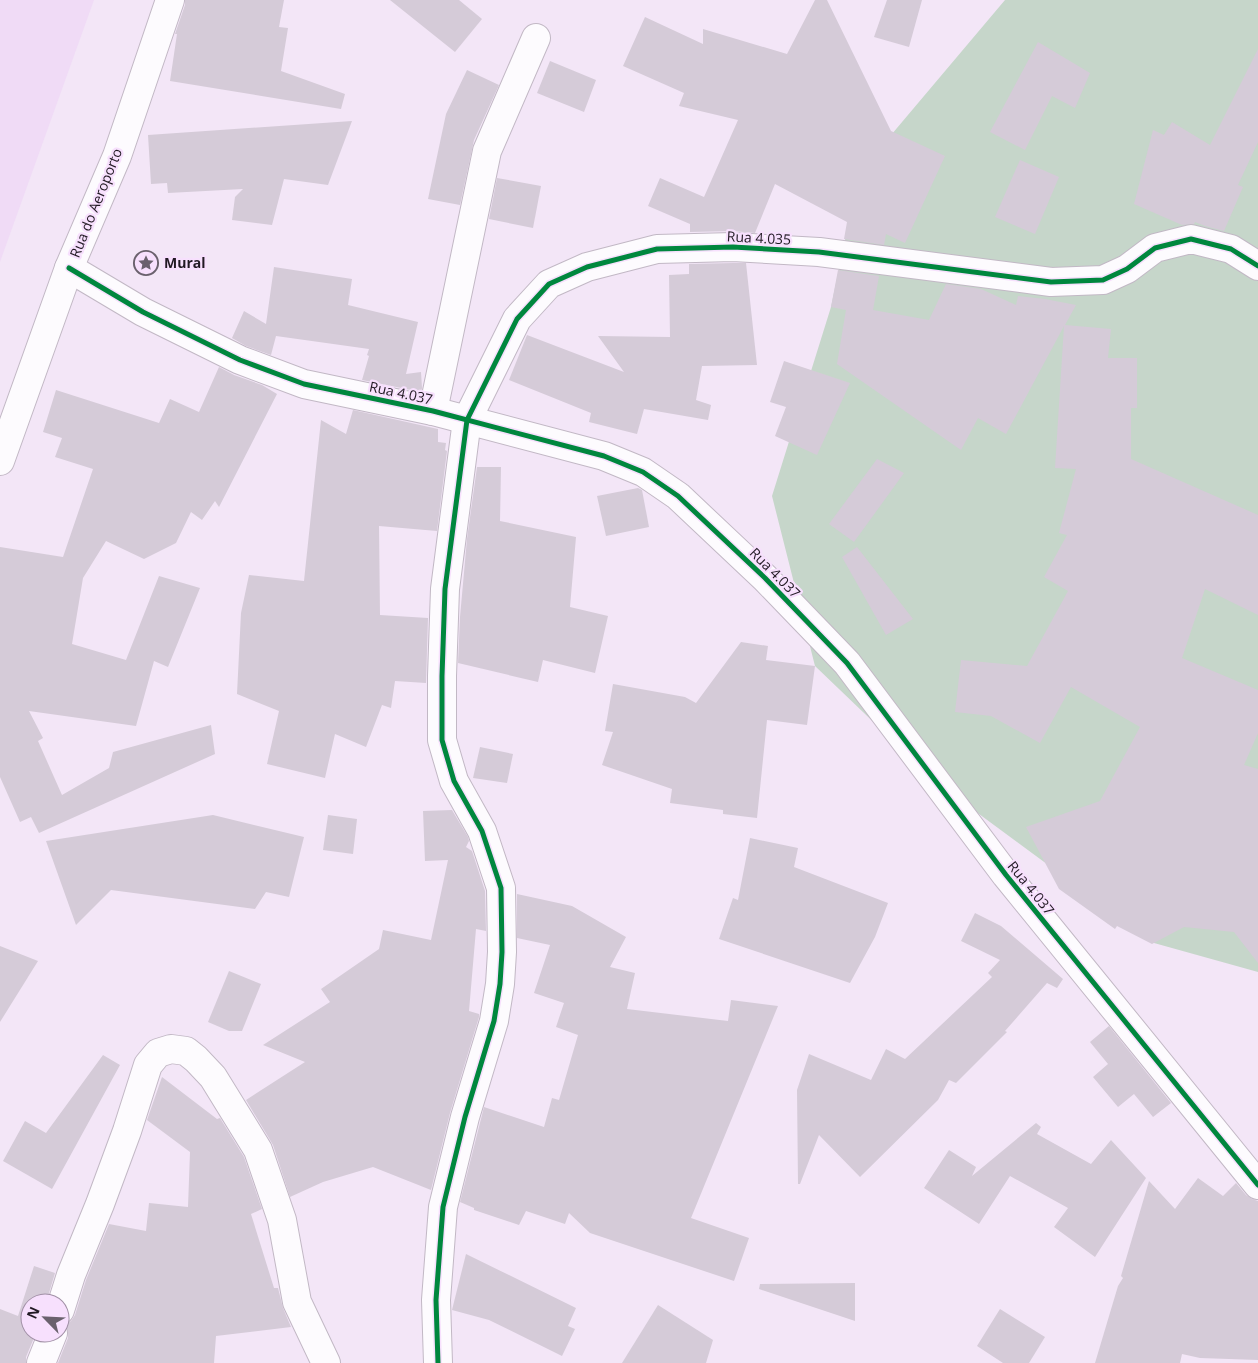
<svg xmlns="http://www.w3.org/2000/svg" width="1258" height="1363" font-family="'Open Sans',sans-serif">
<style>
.built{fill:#f0dbf6}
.green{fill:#c6d6ca}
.building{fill:#d5cbd8}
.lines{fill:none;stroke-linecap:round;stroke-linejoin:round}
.minor-casing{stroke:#c2b8c5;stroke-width:30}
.major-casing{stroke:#c2b8c5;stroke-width:30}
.minor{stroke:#fdfbfe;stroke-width:28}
.major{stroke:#fdfbfe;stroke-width:28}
.cycleway-casing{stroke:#f7e0fd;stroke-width:8}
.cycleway{stroke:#00873e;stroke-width:5}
.labels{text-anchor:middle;stroke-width:4.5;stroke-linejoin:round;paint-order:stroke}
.street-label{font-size:14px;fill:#211923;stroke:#f7e0fd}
.poi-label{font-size:14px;font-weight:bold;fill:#211923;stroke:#f7e0fd;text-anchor:start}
</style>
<rect width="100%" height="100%" fill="#f3e6f7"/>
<path class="built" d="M0,0H94L0,262Z"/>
<path class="green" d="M1005,0H1258V972L1154,943L937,783L815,666L772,496L831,307L859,173Z"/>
<g class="building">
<path d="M185,0H284L279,27L288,28L281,71L345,94L341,109L170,81L177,34H175L185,5Z"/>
<path d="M390,0H459L482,19L455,52Z"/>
<path d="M815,0H827L891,131L945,156L905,243L886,234L884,245L844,239L847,222L775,184L755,233L733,231L690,232V224L648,206L660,178L704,197L738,120L679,106L684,93L623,66L645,17L703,44V29L787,54Z"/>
<path d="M887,0H922L909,47L874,37Z"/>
<path d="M1038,42L1090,73L1075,108L1052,96L1025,150L990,132Z"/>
<path d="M1258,49V142L1238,185L1243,187L1224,231L1205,226L1195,222L1194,224L1182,225L1134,204L1153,130L1164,135L1172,122L1210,145Z"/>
<path d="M550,61L596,80L584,112L537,93Z"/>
<path d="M467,70L499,85L474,140L460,205L428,199L446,114Z"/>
<path d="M352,121L328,185L284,179L272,225L232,220L235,197L243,189L168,193L167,183L151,184L148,135Z"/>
<path d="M1020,160L1059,177L1035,234L995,217Z"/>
<path d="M497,178L541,186L533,228L489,219Z"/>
<path d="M733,263H746L757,365L702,366L696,400L711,405L708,420L644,409L637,434L589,422L591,413L509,380L527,335L624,372L598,336L670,337L669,275L689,274V264Z"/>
<path d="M274,267L352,279L348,305L418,322L406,374L421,372L422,388L421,392L362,380L369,356L367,355L369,349L276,336L271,355L246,346L232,338L244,311L266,324Z"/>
<path d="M838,270L879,276L873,310L929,320L946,284L981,289L1016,305L1018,296L1045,299L1076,305L1065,325L1111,329L1108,358H1137V408H1131V459L1258,515V615L1205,589L1182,658L1258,690V733L1244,765L1258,769V963L1234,932L1184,927L1152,944L1117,926L1115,929L1059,889L1026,827L1100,801L1140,727L1071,687L1040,743L991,716L955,712L961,660L1027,666L1068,591L1044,577L1067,535L1059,533L1076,469L1055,468L1064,326L1006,434L978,418L961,450L837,364L846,310L831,307Z"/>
<path d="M784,361L850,383L817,455L775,436L786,407L770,402Z"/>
<path d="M219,367L234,375L262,385L277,394L219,507L215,501L202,520L191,512L176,543L144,559L106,541L83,578L72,644L126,660L159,576L200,588L168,667L154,661L136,726L29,711L43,738L38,741L62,795L109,768L113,752L211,725L215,754L39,833L31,817L20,822L0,777V547L63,557L93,469L55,457L62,438L43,432L56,390L159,423L170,399L199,412Z"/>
<path d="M353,410L438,429V442L446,443L445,450L447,451L437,531L379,526L380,615L428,618L426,683L395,681L391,708L382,705L366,747L335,734L325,778L267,764L279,711L237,694L241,613L249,575L304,581L321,420L346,434Z"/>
<path d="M877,459L904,473L854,542L829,524Z"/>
<path d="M477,467H501L500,521L576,537L570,607L608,616L595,673L543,660L538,682L458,663L460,617L467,539Z"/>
<path d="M638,488L642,490L649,527L606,536L597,496Z"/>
<path d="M857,547L913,619L886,635L842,557Z"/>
<path d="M741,642L768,646L766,660L815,666L807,725L767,720L757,818L723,814V810L670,803L672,789L602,765L613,732L605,731L613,684L685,697L696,703Z"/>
<path d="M480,747L513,754L507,783L473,778Z"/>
<path d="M452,810L468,837L469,841L466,847L472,851L485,891L486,931L476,929L469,1011L479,1014V1017L450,1113L431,1190L373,1167L323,1182L290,1197L273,1145L246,1100L305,1062L263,1045L330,1002L321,989L379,949L383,930L431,940L448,860L425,861L423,811Z"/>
<path d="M213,815L304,837L289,897L266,892L255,909L111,890L76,925L46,841Z"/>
<path d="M328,815L357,819L353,854L323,850Z"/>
<path d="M750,838L798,848L794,867L888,903L875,937L850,983L719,939L733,898L738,900Z"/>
<path d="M517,894L572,906L626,937L610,967L635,973L627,1009L728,1021L731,1000L778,1006L691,1218L749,1238L734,1281L590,1233L569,1213L565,1224L526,1211L519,1225L474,1210V1208L460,1202L484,1107L544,1127L552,1098L559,1100L578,1035L556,1027L564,1003L534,993L550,945L517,938Z"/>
<path d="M975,913L1001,926L1063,979L1057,988L1047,983L1005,1031L1007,1032L956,1083L949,1080L938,1100L860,1177L819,1135L800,1184H798L797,1090L809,1054L871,1080L886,1049L905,1059L992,977L988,973L1000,960L961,941Z"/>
<path d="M0,946L38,961L0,1022Z"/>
<path d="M229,971L261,984L242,1031H229L208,1022Z"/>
<path d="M1109,1026L1171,1103L1153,1117L1134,1094L1118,1107L1093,1077L1108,1064L1090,1042Z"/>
<path d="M103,1055L120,1065L52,1189L3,1161L25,1121L46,1133Z"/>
<path d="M162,1077L217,1119L220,1118L244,1157L262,1209L251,1214L274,1288H278L283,1308L291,1327L216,1336L214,1363H58L68,1338V1331L66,1324L71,1321L75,1315L86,1280L109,1224L146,1231L149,1203L188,1207L190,1152L147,1120Z"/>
<path d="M1036,1123L1041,1127L1037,1134L1091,1164L1111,1140L1146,1178L1095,1257L1054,1227L1068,1208L1010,1176L979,1224L924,1188L949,1150L976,1167L972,1176Z"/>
<path d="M1198,1178L1223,1196L1236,1183L1246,1195L1252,1199L1258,1201V1360L1200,1358L1182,1354L1180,1363H1095L1118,1286L1123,1278L1121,1276L1149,1181L1175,1209Z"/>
<path d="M466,1254L576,1308L568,1326L575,1329L562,1356L489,1320L452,1310Z"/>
<path d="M34,1266L55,1273L46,1303H30V1333H36L26,1357V1363H0V1309L18,1316Z"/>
<path d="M855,1283V1321L759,1289L760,1284Z"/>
<path d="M658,1305L713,1340L706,1363H622Z"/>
<path d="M1000,1309L1045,1337L1029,1363H1003L977,1346Z"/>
</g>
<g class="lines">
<defs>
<g id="minor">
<path d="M69,268L143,312L240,360L304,384L433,411L604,456L643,472L678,496L765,578L847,663L1006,875L1258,1185"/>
<path d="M433,411L487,151L536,38"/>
<path d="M60,1310L71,1275L100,1204L127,1131L148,1065L158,1053L171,1049L186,1051L196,1059L213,1077L258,1150L282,1220L297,1302L326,1363"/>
<path d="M41,1363L53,1333"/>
<path d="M438,1363L436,1300L443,1207L465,1117L494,1021L500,984L502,952L501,888L482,831L454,781L442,740V676L445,589L467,420L517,319L549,284L587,267L657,249L733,247L819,252L1051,282L1103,280L1127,269L1155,248L1191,239L1231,249L1258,266"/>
</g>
<path id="major" d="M0,461L69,268L117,156L170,0"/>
</defs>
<use href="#minor" class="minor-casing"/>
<use href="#major" class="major-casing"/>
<use href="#minor" class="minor"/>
<use href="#major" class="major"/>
<defs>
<g id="cycleway">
<path d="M69,268L143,312L240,360L304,384L433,411L604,456L643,472L678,496L765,578L847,663L1006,875L1258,1185"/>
<path d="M438,1363L436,1300L443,1207L465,1117L494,1021L500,984L502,952L501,888L482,831L454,781L442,740V676L445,589L467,420L517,319L549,284L587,267L657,249L733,247L819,252L1051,282L1103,280L1127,269L1155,248L1191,239L1231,249L1258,266"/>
</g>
</defs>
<use href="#cycleway" class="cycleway-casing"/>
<use href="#cycleway" class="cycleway"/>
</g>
<defs>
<symbol id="sight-ring" viewBox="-11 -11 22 22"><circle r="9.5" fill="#f7e0fd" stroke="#6a616d" stroke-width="1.5"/><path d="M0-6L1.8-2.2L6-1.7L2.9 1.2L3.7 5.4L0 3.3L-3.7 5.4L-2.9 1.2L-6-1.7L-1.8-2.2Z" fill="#6a616d"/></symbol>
</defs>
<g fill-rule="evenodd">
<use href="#sight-ring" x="132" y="249" width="28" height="28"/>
</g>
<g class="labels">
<g class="street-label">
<text transform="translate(96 203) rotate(-68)" y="5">Rua do Aeroporto</text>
<text transform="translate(759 238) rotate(3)" y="5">Rua 4.035</text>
<text transform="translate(401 393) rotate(12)" y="5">Rua 4.037</text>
<text transform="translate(775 573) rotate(45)" y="5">Rua 4.037</text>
<text transform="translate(1031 888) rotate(51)" y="5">Rua 4.037</text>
</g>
<g class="poi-label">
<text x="164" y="268">Mural</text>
</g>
</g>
<g transform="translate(45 1318) rotate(294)"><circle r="24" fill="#f7e0fd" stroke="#a190a6"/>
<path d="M0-4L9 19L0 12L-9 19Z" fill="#6a616d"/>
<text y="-8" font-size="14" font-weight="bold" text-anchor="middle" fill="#211923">N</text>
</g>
</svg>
